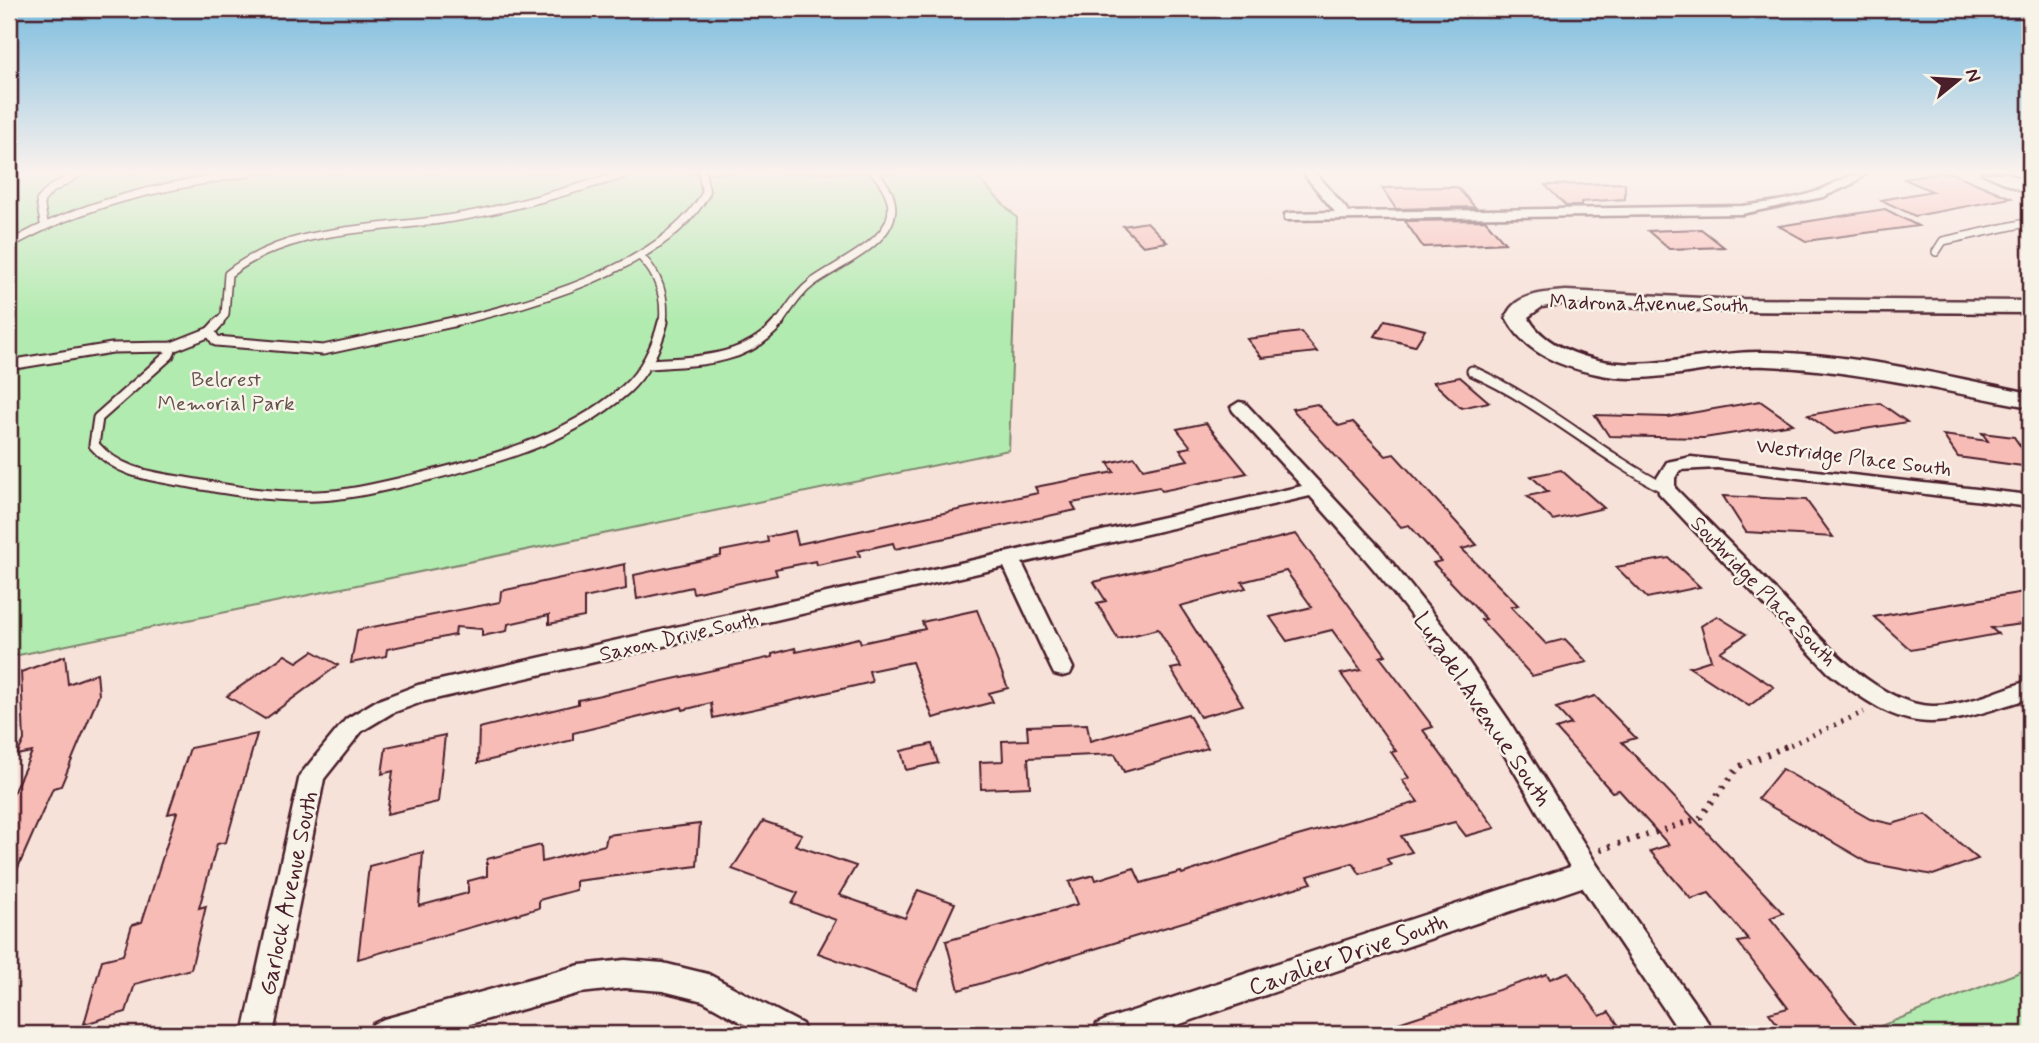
<svg xmlns="http://www.w3.org/2000/svg" width="2039" height="1043" font-family="Mynerve,sans-serif">
<style>
.green{fill:#b2ebb0;stroke:#7e856e;stroke-width:2}
.building{fill:#f8bcb7;stroke:#4a1f2b;stroke-width:2}
.lines{fill:none;stroke-linecap:round;stroke-linejoin:round}
.service-far1-casing{stroke:#4a1f2b;stroke-width:10}
.service-casing{stroke:#4a1f2b;stroke-width:13}
.minor-casing{stroke:#4a1f2b;stroke-width:5}
.secondary-casing{stroke:#4a1f2b;stroke-width:5}
.path-far1{stroke:#4a1f2b;stroke-width:5;stroke-dasharray:2 6;stroke-linecap:butt}
.path{stroke:#4a1f2b;stroke-width:6;stroke-dasharray:2.5 7;stroke-linecap:butt}
.service-far1{stroke:#f7f3e8;stroke-width:7}
.service{stroke:#f7f3e8;stroke-width:9}
.minor{fill:#f7f3e8;fill-rule:evenodd}
.secondary{fill:#f7f3e8;fill-rule:evenodd}
.labels{text-anchor:middle;stroke-width:5;stroke-linejoin:round;paint-order:stroke}
.street-label{font-size:21px;fill:#4a1f2b;stroke:#f7f3e8}
.park-label{font-size:21px;fill:#64524c;stroke:#f7f3e8}
.near-street-label{font-size:24px;fill:#4a1f2b;stroke:#f7f3e8}
</style>
<rect width="100%" height="100%" fill="#f7e2d9"/>
<filter id="ink" filterUnits="userSpaceOnUse"><feTurbulence type="fractalNoise" baseFrequency=".0143" numOctaves="2"/><feDisplacementMap in="SourceGraphic" scale="14" xChannelSelector="R" yChannelSelector="G"/><feConvolveMatrix kernelMatrix="1 2 1 2 8 2 1 2 1" color-interpolation-filters="sRGB"/></filter>
<g filter="url(#ink)">
<g class="green">
<path d="M9,173H973L1017,218L1009,450L9,657Z"/>
<path d="M2030,968V1034H1860Z"/>
</g>
<g class="building">
<path d="M1940,173H1952L2011,198L1915,216L1881,200L1932,191L1904,179Z"/>
<path d="M1625,183V199L1581,202V206H1566L1545,185Z"/>
<path d="M1457,187L1475,207L1396,209L1382,188Z"/>
<path d="M1885,209L1918,226L1806,241L1779,226Z"/>
<path d="M1485,220L1505,243L1423,247L1405,221Z"/>
<path d="M1147,222L1167,242L1143,246L1123,226Z"/>
<path d="M1701,229L1724,247L1669,249L1648,231Z"/>
<path d="M1385,320L1425,330L1415,346L1375,336Z"/>
<path d="M1301,332L1317,352L1262,358L1247,339Z"/>
<path d="M1460,377L1489,402L1461,408L1433,382Z"/>
<path d="M1760,401L1793,424L1704,438L1609,436L1595,415L1668,417Z"/>
<path d="M1880,403L1907,422L1835,434L1808,415Z"/>
<path d="M1317,404L1339,426L1353,422L1386,456L1394,454L1477,545L1462,549L1518,605L1511,607L1546,644L1565,639L1587,662L1532,676L1481,620L1486,619L1433,563L1441,561L1409,525L1401,527L1292,409Z"/>
<path d="M1206,423L1247,473L1162,491L1159,487L1072,503L1076,510L895,549L893,543L858,551L860,556L817,565L816,561L775,569L777,575L693,593L692,587L637,599L634,575L721,556V551L768,542L767,537L795,531L798,544L1038,493L1035,487L1114,472L1108,463L1135,457L1143,469L1188,460L1180,449L1191,447L1177,429Z"/>
<path d="M1982,433L2014,437L2030,460V467L1958,457L1943,435L1988,441Z"/>
<path d="M1561,470L1604,508L1553,520L1527,496L1548,492L1531,476Z"/>
<path d="M1723,496L1806,500L1833,537L1746,532Z"/>
<path d="M1296,534L1386,655L1380,657L1433,727L1423,730L1495,828L1466,836L1455,822L1401,836L1412,852L1387,859L1391,865L1360,874L1353,863L1308,876L1312,883L959,990L946,941L1078,904L1069,882L1094,875L1096,880L1134,868L1141,883L1181,872L1182,874L1294,837L1418,802L1402,780L1409,778L1391,752L1396,751L1341,674L1361,670L1332,630L1287,641L1270,617L1312,607L1286,571L1242,582L1246,588L1180,606L1243,705L1200,717L1171,669L1181,667L1158,629L1118,639L1097,603L1106,601L1094,582Z"/>
<path d="M1669,558L1700,587L1647,598L1616,567Z"/>
<path d="M625,564L626,589L584,598V617L549,624V615L508,624L507,631L482,636V629L456,627L455,635L387,649L386,656L351,663L357,630L500,602L501,591Z"/>
<path d="M2030,591V623L1991,628L1998,634L1911,650L1874,617Z"/>
<path d="M977,610L1008,688L989,693L993,702L933,718L912,662L869,671L872,682L782,703L713,718L711,703L683,710L682,707L573,733V740L478,763L479,728L578,704V700L772,657V654L795,648L796,652L859,638L861,643L925,629L922,622Z"/>
<path d="M1717,616L1746,634L1720,652L1774,687L1749,706L1689,667L1711,660L1701,626Z"/>
<path d="M313,651L338,665L265,719L227,696L285,655L297,662Z"/>
<path d="M65,656L68,684L97,673L99,695L61,786L53,788L9,888V802L32,752L17,755L24,740L21,672Z"/>
<path d="M1595,696L1636,738L1622,742L1783,913L1770,918L1864,1034H1785L1769,1013L1788,1008L1738,942L1749,940L1709,893L1691,899L1650,851L1669,845L1619,790L1612,792L1556,729L1571,724L1556,708Z"/>
<path d="M1188,714L1208,748L1124,772L1115,754L1028,758L1030,787L981,789L980,762L1003,761L1002,741L1028,740L1027,726L1087,724L1090,741Z"/>
<path d="M257,734L226,842L217,844L199,908L206,906L191,969L135,984L126,1012L84,1024L102,960L123,955L132,925L142,922L177,812L168,814L190,748Z"/>
<path d="M445,735L438,802L387,814L393,771L382,774L386,747Z"/>
<path d="M932,744L938,763L906,770L901,751Z"/>
<path d="M1782,769L1870,819L1892,824L1926,814L1978,859L1933,875L1869,863L1758,799Z"/>
<path d="M763,821L802,834L795,845L856,866L839,895L905,918L918,890L955,903L916,989L818,953L836,920L792,904L798,893L732,869Z"/>
<path d="M700,824L697,866L576,881V890L539,900V908L358,959L369,866L423,852L419,906L468,893V881L487,876V859L541,845L542,862L605,845L607,835Z"/>
<path d="M1568,972L1600,1016L1609,1012L1625,1034H1374V1031L1547,974L1550,979Z"/>
</g>
<g class="lines">
<defs>
<g id="service-far1">
<path d="M44,223L40,201L50,190L79,173"/>
<path d="M9,245C83,202 163,186 247,173"/>
<path d="M1936,252L1943,241L2030,222"/>
<path d="M641,257C660,276 666,298 663,324"/>
<path d="M217,324L225,315L228,274C293,224 375,231 453,218C513,208 571,190 629,173"/>
<path d="M445,324C525,306 664,269 706,193L702,173"/>
<path d="M778,324C789,309 798,293 813,282C852,255 925,229 875,173"/>
</g>
<g id="service">
<path d="M210,332L219,322"/>
<path d="M172,347L169,355L98,418L94,445C118,473 150,476 185,482C229,490 272,498 317,496C349,495 380,487 411,480C486,462 566,442 625,390C644,373 657,347 663,322"/>
<path d="M648,364C695,361 747,362 779,322"/>
<path d="M9,365L112,348L172,347L210,332L216,341L323,350L453,322"/>
<path d="M1472,371C1542,402 1598,454 1666,489"/>
</g>
<g id="minor">
<path d="M1303,173H1316L1349,212L1742,206C1766,203 1791,200 1815,192C1833,186 1847,173 1867,173L1852,184L1823,197L1742,214L1285,220V214L1290,213L1335,212Z"/>
<path d="M1239,402L1245,403L1382,550L1449,634L1509,721L1597,865L1709,1024L1713,1034H1681L1582,887L1151,1034H1093L1097,1024L1108,1019L1570,867C1526,792 1484,715 1432,644C1395,592 1353,544 1310,496L1022,563L1073,668L1070,674L1062,676L1054,674L1051,668L1004,567L422,702L392,713L362,731L324,779L273,1034H243L300,775L346,719L376,701L418,685L1302,486L1233,411L1231,407Z"/>
<path d="M1691,457L2030,495V507L1717,468L1680,470L1675,478V488C1706,520 1738,551 1769,583C1808,624 1871,704 1932,706C1964,707 2000,690 2030,680V698C1934,728 1912,740 1828,672L1659,493L1657,478L1667,462Z"/>
<path d="M625,960L663,963L708,974L802,1024L806,1034H762L703,1001L663,991L625,988L580,993L435,1034H369L373,1024L384,1019L580,965Z"/>
</g>
<g id="secondary">
<path d="M1982,173H2007L2030,183V194Z"/>
<path d="M1566,291L1720,299L2030,301V313L1720,311L1566,303L1542,307L1528,317C1541,342 1572,354 1598,360C1652,372 1708,351 1762,352C1852,353 1943,375 2030,393V407C1943,391 1856,370 1767,366C1711,363 1653,387 1597,374C1560,366 1524,353 1506,317C1514,293 1545,293 1566,291Z"/>
</g>
</defs>
<use href="#service-far1" class="service-far1-casing"/>
<use href="#service" class="service-casing"/>
<use href="#minor" class="minor-casing"/>
<use href="#secondary" class="secondary-casing"/>
<path class="path-far1" d="M1783,748L1864,712"/>
<path class="path" d="M1600,850L1700,818L1738,767L1787,746"/>
<use href="#service-far1" class="service-far1"/>
<use href="#service" class="service"/>
<use href="#minor" class="minor"/>
<use href="#secondary" class="secondary"/>
</g>
</g>
<linearGradient id="sky" x2="0" y2="1"><stop stop-color="#7cbddf"/><stop offset="0.54" stop-color="#fbf2ee"/><stop offset="1" stop-color="#fbf2ee" stop-opacity="0"/></linearGradient>
<rect width="2039" height="319" fill="url(#sky)"/>
<g class="labels">
<g class="street-label">
<text transform="translate(1649 303) rotate(1)" y="7">Madrona Avenue South</text>
<text transform="translate(1854 457) rotate(7)" y="7">Westridge Place South</text>
<text transform="translate(1764 591) rotate(46)" y="7">Southridge Place South</text>
<text transform="translate(679 636) rotate(-13)" y="7">Saxon Drive South</text>
</g>
<g class="park-label">
<text x="226" y="386">Belcrest<tspan x="226" dy="24">Memorial Park</tspan></text>
</g>
<g class="near-street-label">
<text transform="translate(1483 709) rotate(56)" y="8">Luradel Avenue South</text>
<text transform="translate(288 893) rotate(-78)" y="8">Garlock Avenue South</text>
<text transform="translate(1348 954) rotate(-19)" y="8">Cavalier Drive South</text>
</g>
</g>
<rect width="2039" height="1043" fill="none" stroke="#f7f3e8" stroke-width="35"/>
<rect x="18" y="18" width="2004" height="1008" fill="none" stroke="#4a1f2b" stroke-width="2.5" filter="url(#ink)"/>
<g transform="translate(1958 80) rotate(72)" stroke="#f7f3e8" stroke-width="5" paint-order="stroke">
<path d="M0-5L12 26L0 18L-12 26Z" fill="#4a1f2b"/>
<text y="-10" font-size="19" font-weight="bold" text-anchor="middle" fill="#4a1f2b">N</text>
</g>
</svg>
